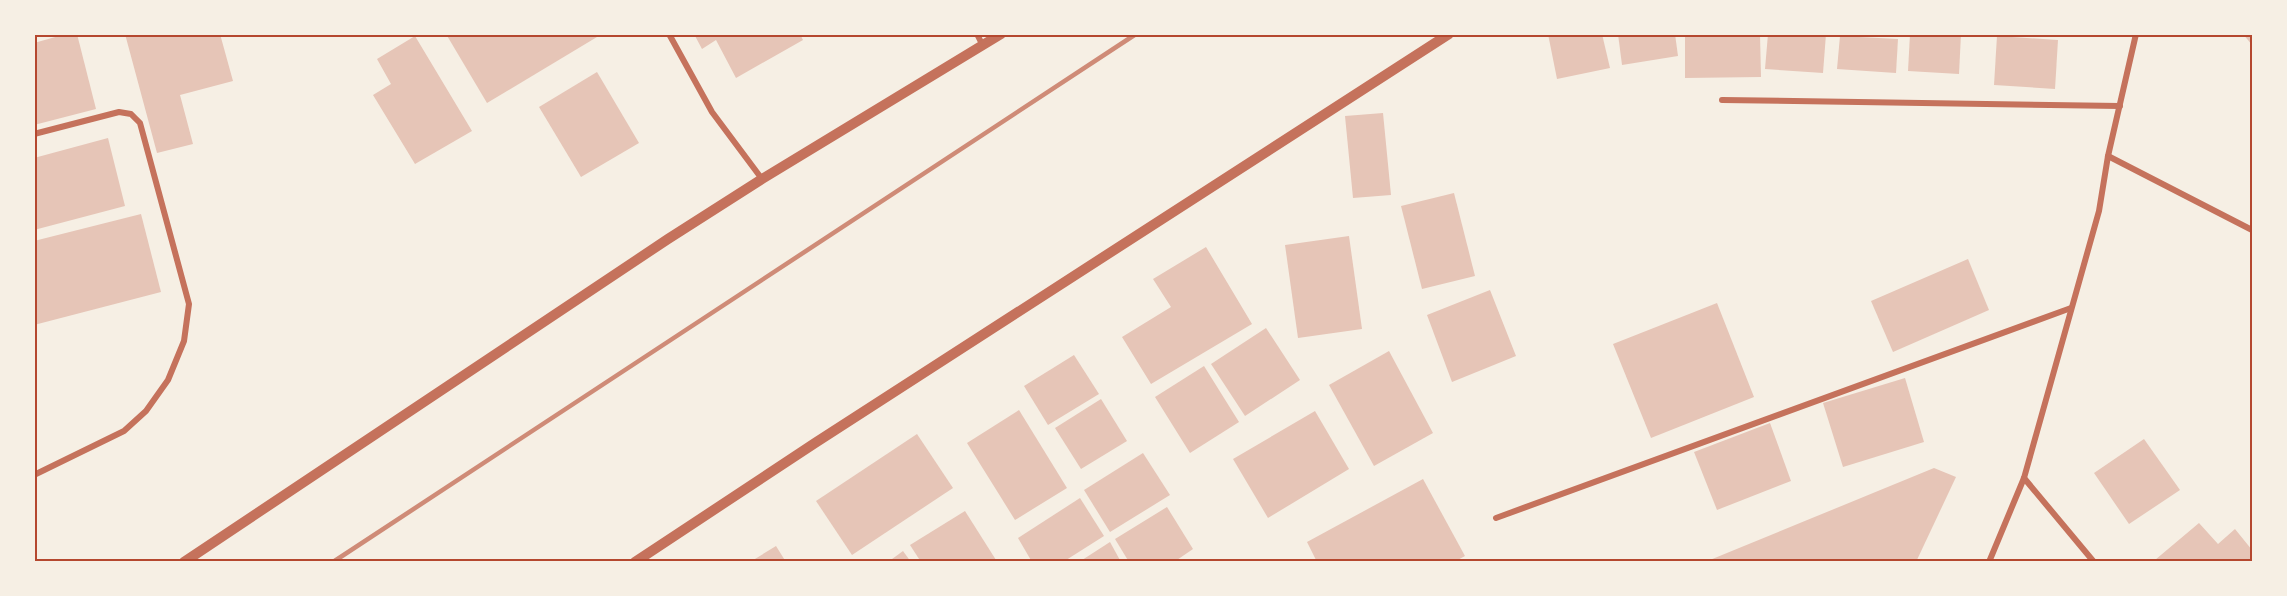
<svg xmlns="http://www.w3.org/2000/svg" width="2287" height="596" font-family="'Playfair Display',serif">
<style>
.building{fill:#e6c5b7}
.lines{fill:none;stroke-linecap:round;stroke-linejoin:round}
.minor{stroke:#c5725c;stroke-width:6}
.tertiary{stroke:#c5725c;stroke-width:10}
.rail{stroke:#cf8b77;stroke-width:4.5}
.neatline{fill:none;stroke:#b5482f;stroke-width:2}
</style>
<rect width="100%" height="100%" fill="#f6efe4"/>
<g class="building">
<path d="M66,34H77L96,109L34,125V43Z"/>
<path d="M125,34H220L233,81L180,95L193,144L157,153Z"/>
<path d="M446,34H595L597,37L487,103Z"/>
<path d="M694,34H800L803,40L736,78L716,40L702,49Z"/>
<path d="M1548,34H1602L1610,68L1557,79Z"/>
<path d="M1618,34H1675L1678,56L1622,65Z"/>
<path d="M1760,34L1761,77L1685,78V35Z"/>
<path d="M1768,34H1826L1823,73L1765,69Z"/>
<path d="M1910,34H1961L1959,74L1908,71Z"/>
<path d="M2243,34H2252V45Z"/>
<path d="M415,36L472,131L415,164L373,95L391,84L377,59Z"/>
<path d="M1840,36L1898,39L1896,73L1837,69Z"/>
<path d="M1997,36L2058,40L2055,89L1994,85Z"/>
<path d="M597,72L639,143L581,177L539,107Z"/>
<path d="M1383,113L1391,195L1353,198L1345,116Z"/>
<path d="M108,138L125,206L34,230V158Z"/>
<path d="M1454,193L1475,276L1422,289L1401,206Z"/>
<path d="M141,214L161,292L34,325V241Z"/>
<path d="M1349,236L1362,329L1298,338L1285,245Z"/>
<path d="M1206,247L1252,324L1151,384L1122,337L1171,307L1153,279Z"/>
<path d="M1968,259L1989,310L1893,352L1871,301Z"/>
<path d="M1490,290L1516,356L1452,382L1427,315Z"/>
<path d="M1717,303L1754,397L1651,438L1613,344Z"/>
<path d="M1266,328L1300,380L1245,416L1211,364Z"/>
<path d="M1389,351L1433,433L1374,466L1329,385Z"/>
<path d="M1074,355L1099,394L1048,425L1024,386Z"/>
<path d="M1204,366L1239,422L1190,453L1155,397Z"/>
<path d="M1905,378L1924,442L1843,467L1823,403Z"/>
<path d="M1101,399L1127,441L1081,469L1055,428Z"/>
<path d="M1019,410L1067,488L1015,520L967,443Z"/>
<path d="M1315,411L1349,469L1268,518L1233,459Z"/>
<path d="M1770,423L1791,481L1717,510L1694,452Z"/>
<path d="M917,434L953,488L852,555L816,501Z"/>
<path d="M2144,439L2180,490L2129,524L2094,473Z"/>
<path d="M1143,453L1170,495L1110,532L1084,490Z"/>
<path d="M1934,468L1956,477L1916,562H1705Z"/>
<path d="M1423,479L1465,556L1454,562H1317L1307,542Z"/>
<path d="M1080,498L1104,536L1063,562H1032L1018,538Z"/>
<path d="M1167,507L1193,549L1174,562H1129L1115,539Z"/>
<path d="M965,511L996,560L993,562H921L910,545Z"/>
<path d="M2199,523L2218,544L2235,529L2252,550V559L2250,562H2157L2155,560Z"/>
<path d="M1110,542L1121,562H1079Z"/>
<path d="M776,546L786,562H750Z"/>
<path d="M903,551L911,562H888Z"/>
</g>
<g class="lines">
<g class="minor">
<path d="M669,34L712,112L762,179"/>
<path d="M977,34L983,46"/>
<path d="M1722,100L2120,106"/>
<path d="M34,134L119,112L131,114L140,123L189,304L184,341L168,380L146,411L124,431L34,475"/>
<path d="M2108,156L2252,230"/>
<path d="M2024,478L2094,562"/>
<path d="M1496,518L2071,308"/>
<path d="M1989,562L2024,478L2099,211L2108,156L2136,34"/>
</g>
<g class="tertiary">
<path d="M184,562L668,239L762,179L1001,34"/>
<path d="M635,562L815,443L1449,34"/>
</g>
<path class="rail" d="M333,562L1136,34"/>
</g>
<rect width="2287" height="596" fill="none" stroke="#f6efe4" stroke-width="72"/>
<rect x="36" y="36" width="2215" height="524" class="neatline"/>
</svg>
